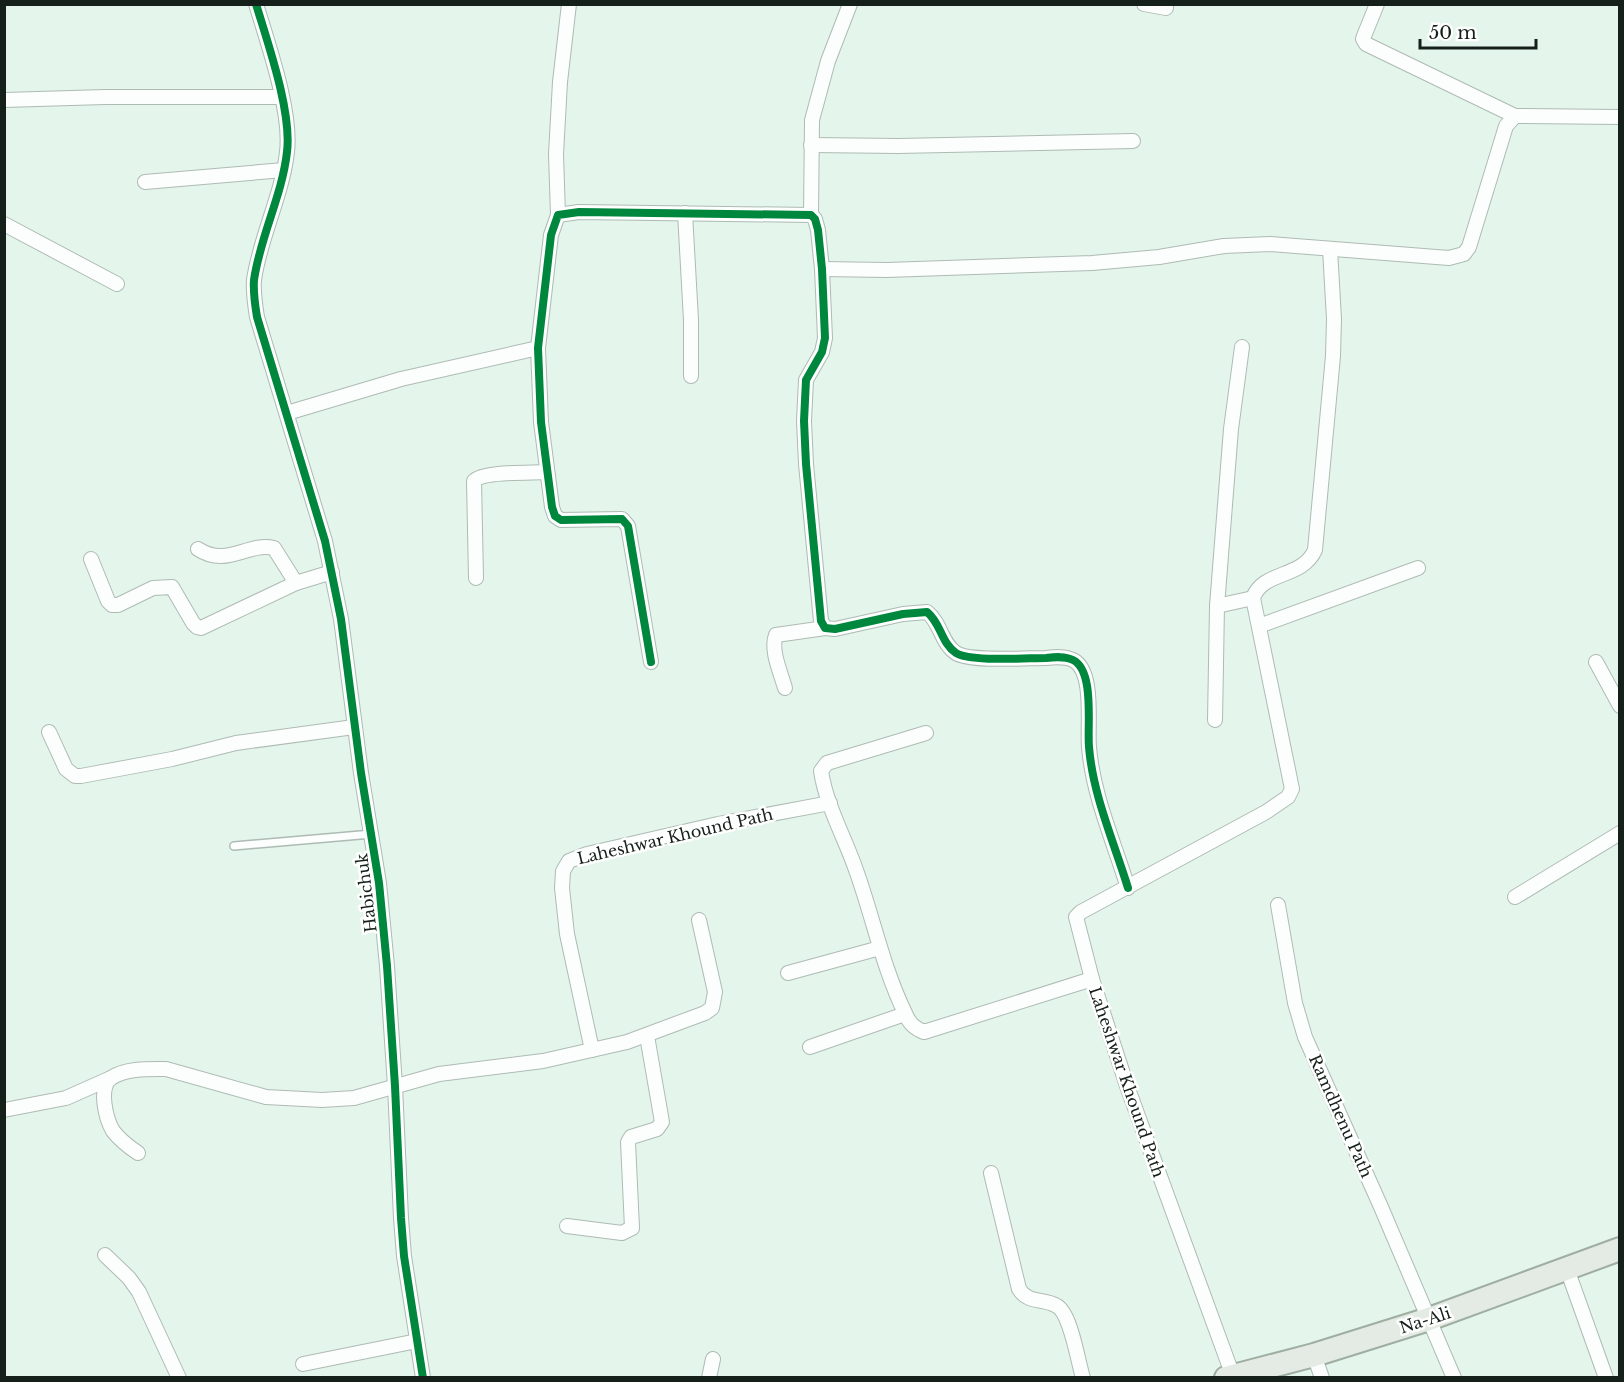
<svg xmlns="http://www.w3.org/2000/svg" width="1624" height="1382" font-family="'Libre Baskerville',serif">
<style>
.lines{fill:none;stroke-linecap:round;stroke-linejoin:round}
.service-casing{stroke:#aebbb4;stroke-width:10}
.minor-casing{stroke:#aebbb4;stroke-width:16}
.primary-casing{stroke:#9eaea0;stroke-width:26}
.service{stroke:#fbfefc;stroke-width:7}
.minor{stroke:#fbfefc;stroke-width:14}
.primary{stroke:#e4eae4;stroke-width:22}
.cycleway-casing{stroke:#fff;stroke-width:11}
.cycleway{stroke:#00873e;stroke-width:8}
.labels{text-anchor:middle;stroke-width:5;stroke-linejoin:round;paint-order:stroke}
.street-label{font-size:16px;fill:#15201a;stroke:#fff}
</style>
<rect width="100%" height="100%" fill="#e4f5ec"/>
<g class="lines">
<defs>
<path id="service" d="M234,846L372,834"/>
<g id="minor">
<path d="M256,4C268,44 292,112 287,152C282,196 260,237 254,280C253,293 255,305 257,317L325,541L341,619L361,773L379,883L387,966L395,1086L401,1218L404,1256L423,1378"/>
<path d="M1144,4L1166,8"/>
<path d="M1377,4L1364,36L1363,39L1366,44L1515,116"/>
<path d="M4,100L105,97H282"/>
<path d="M811,145L898,146L1133,141"/>
<path d="M145,182L284,170"/>
<path d="M685,213L691,320V376"/>
<path d="M558,215L556,154L560,82L569,4"/>
<path d="M811,215L812,120L828,61L850,4"/>
<path d="M4,224L117,284"/>
<path d="M822,269L887,270L1092,263L1159,257L1224,246L1270,244L1449,258L1464,254L1469,247L1506,126L1515,116L1620,117"/>
<path d="M287,413L401,379L538,348"/>
<path d="M198,549C227,568 247,542 274,548L296,583"/>
<path d="M91,559L108,601L112,605H118L153,588L172,587L193,623L197,627L201,628L296,583L332,572"/>
<path d="M476,578L474,481C483,471 531,473 546,472"/>
<path d="M1217,606L1231,429L1242,347"/>
<path d="M1259,626L1418,568"/>
<path d="M651,662L628,526L622,519L561,520L555,516L552,507L541,422L538,348L551,235L558,215L579,212L811,215L815,219L818,230L822,269L825,338L822,352L806,380L804,421L806,464L821,621L825,628L835,629L903,614L927,612C941,623 941,643 956,653C970,662 1026,658 1046,658C1055,657 1065,656 1073,660C1095,671 1087,726 1089,747C1093,796 1114,842 1128,888"/>
<path d="M1596,662L1620,706"/>
<path d="M785,688C781,673 770,650 776,635L825,628"/>
<path d="M1215,720L1217,606L1253,598"/>
<path d="M49,732L66,769L75,776H81L172,759L236,743L354,727"/>
<path d="M926,733L827,763L821,771C826,805 845,838 856,870C873,917 883,968 905,1013C909,1023 914,1028 924,1032L1092,979"/>
<path d="M1515,897L1620,833"/>
<path d="M1278,905L1295,1003L1305,1037L1381,1207L1454,1378"/>
<path d="M788,973L880,948"/>
<path d="M810,1047L905,1014"/>
<path d="M592,1050L567,934L562,888L563,871L569,861L587,854L718,824L830,803"/>
<path d="M4,1110L66,1098L111,1078"/>
<path d="M138,1153C129,1147 120,1140 113,1131C106,1119 98,1088 111,1078C126,1068 149,1069 166,1069L266,1097L322,1100L354,1098L439,1074L543,1061L627,1042L705,1013L712,1008L715,992L699,920"/>
<path d="M991,1173L1019,1289C1028,1304 1044,1298 1057,1306C1071,1314 1078,1362 1083,1378"/>
<path d="M567,1226L622,1233L632,1228L628,1142L631,1137L657,1129L662,1122L647,1036"/>
<path d="M105,1255L129,1278L139,1292L179,1378"/>
<path d="M1567,1269L1606,1378"/>
<path d="M1314,1355L1322,1378"/>
<path d="M303,1364L417,1341"/>
<path d="M1233,1376L1127,1086L1092,979L1076,917L1081,912L1266,812L1288,797L1292,789L1253,598C1263,570 1302,579 1315,550L1333,356L1334,319L1330,249"/>
<path d="M709,1378L713,1359"/>
</g>
<path id="primary" d="M1226,1378L1314,1355L1429,1319L1620,1249"/>
</defs>
<use href="#service" class="service-casing"/>
<use href="#minor" class="minor-casing"/>
<use href="#primary" class="primary-casing"/>
<use href="#service" class="service"/>
<use href="#minor" class="minor"/>
<use href="#primary" class="primary"/>
<defs>
<g id="cycleway">
<path d="M256,4C268,44 292,112 287,152C282,196 260,237 254,280C253,293 255,305 257,317L325,541L341,619L361,773L379,883L387,966L395,1086L401,1218L404,1256L423,1378"/>
<path d="M651,662L628,526L622,519L561,520L555,516L552,507L541,422L538,348L551,235L558,215L579,212L811,215L815,219L818,230L822,269L825,338L822,352L806,380L804,421L806,464L821,621L825,628L835,629L903,614L927,612C941,623 941,643 956,653C970,662 1026,658 1046,658C1055,657 1065,656 1073,660C1095,671 1087,726 1089,747C1093,796 1114,842 1128,888"/>
</g>
</defs>
<use href="#cycleway" class="cycleway-casing"/>
<use href="#cycleway" class="cycleway"/>
</g>
<g class="labels">
<g class="street-label">
<text transform="translate(675 836) rotate(-13)" y="6">Laheshwar Khound Path</text>
<text transform="translate(366 893) rotate(-97)" y="6">Habichuk</text>
<text transform="translate(1127 1082) rotate(71)" y="6">Laheshwar Khound Path</text>
<text transform="translate(1341 1116) rotate(66)" y="6">Ramdhenu Path</text>
<text transform="translate(1425 1320) rotate(-18)" y="6">Na-Ali</text>
</g>
</g>
<rect width="1624" height="1382" fill="none" stroke="#15201a" stroke-width="12"/>
<path d="M1420 39v9h116v-9" fill="none" stroke="#15201a" stroke-width="3"/>
<text x="1429" y="39" font-size="18" fill="#15201a" stroke="#ffffff" stroke-width="4.5" paint-order="stroke">50 m</text>
</svg>
